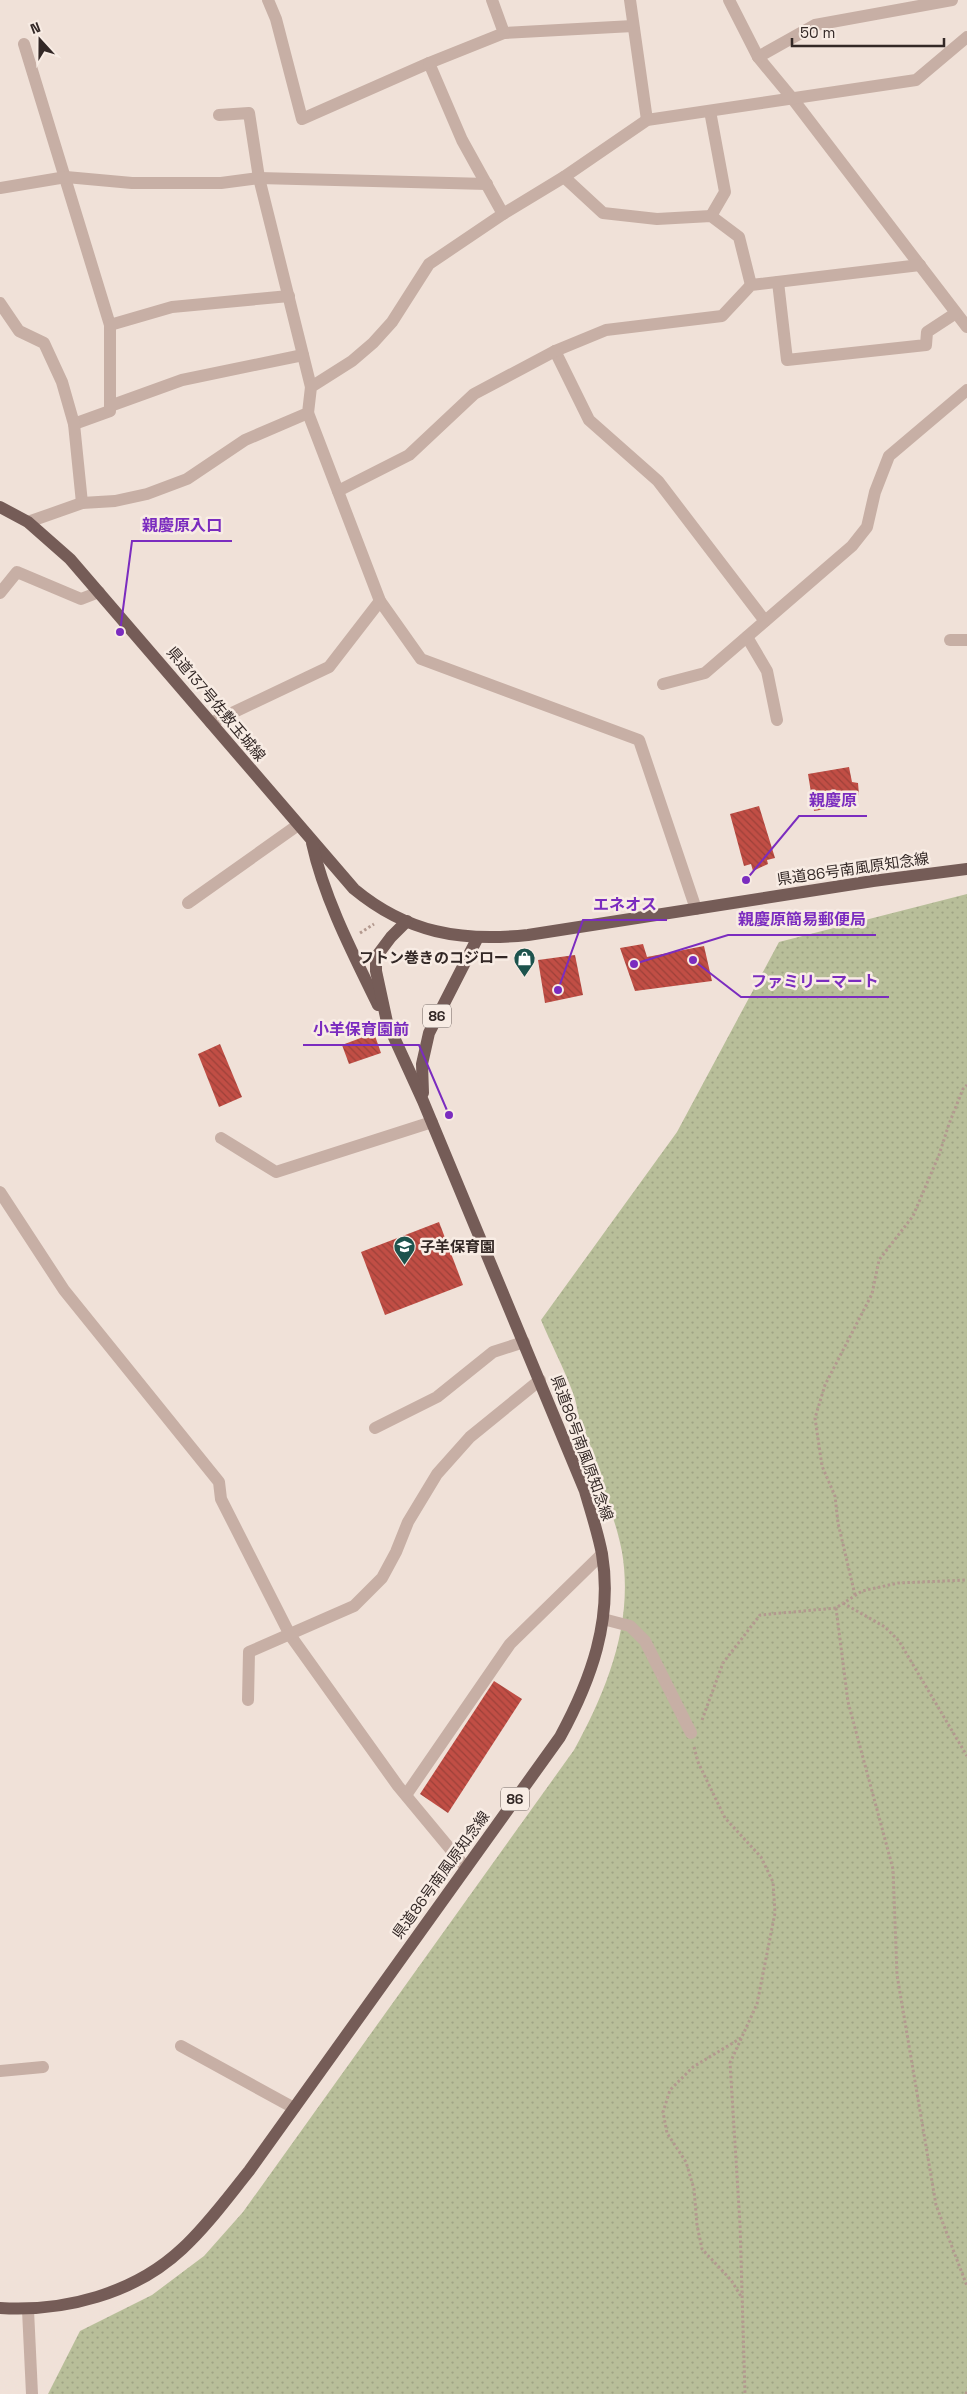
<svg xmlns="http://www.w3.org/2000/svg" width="967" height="2394" font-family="'Space Grotesk','Noto Sans JP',sans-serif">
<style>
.grass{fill:url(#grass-dots)}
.building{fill:url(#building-back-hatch)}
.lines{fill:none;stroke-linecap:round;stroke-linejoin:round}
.path{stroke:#b3998f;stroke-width:3;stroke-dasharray:2.5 2.5;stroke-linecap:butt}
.minor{stroke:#c7afa5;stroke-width:12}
.major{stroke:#755c57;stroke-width:12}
.labels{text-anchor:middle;stroke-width:5;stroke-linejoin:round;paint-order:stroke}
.shield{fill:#f8ece4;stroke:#6e635f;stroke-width:1}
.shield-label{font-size:14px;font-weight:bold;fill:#332826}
.street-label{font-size:15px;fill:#332826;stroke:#f8ece4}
.poi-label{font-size:15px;font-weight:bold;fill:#332826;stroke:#f8ece4;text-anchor:end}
.leader{fill:none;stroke:#7b2cbf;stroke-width:2}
.callout-dot{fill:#7b2cbf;stroke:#f8ece4;stroke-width:2}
.callout-label{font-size:16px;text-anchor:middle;font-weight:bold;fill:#7b2cbf;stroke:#f8ece4;stroke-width:5;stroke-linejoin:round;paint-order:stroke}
</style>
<defs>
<pattern id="grass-dots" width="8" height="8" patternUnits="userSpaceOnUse" patternTransform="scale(1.25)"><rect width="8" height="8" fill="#b8be99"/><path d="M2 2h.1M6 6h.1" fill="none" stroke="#9fa384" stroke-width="1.8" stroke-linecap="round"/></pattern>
<pattern id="building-back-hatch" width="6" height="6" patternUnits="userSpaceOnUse" patternTransform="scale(1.25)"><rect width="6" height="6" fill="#c14e45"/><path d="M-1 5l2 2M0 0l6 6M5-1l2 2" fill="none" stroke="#9d4139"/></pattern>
</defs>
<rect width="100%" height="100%" fill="#f0e1d8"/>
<path class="grass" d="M967,894V2394H48L80,2331L152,2295L204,2256L243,2212L574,1750C607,1690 634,1623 622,1552C615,1514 597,1477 584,1441C578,1426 579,1408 573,1393C564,1368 551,1344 541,1320L677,1132L779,942Z"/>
<g class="building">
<path d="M849,767L852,782L858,783L859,795L855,797V804L814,811L808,774Z"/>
<path d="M759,806L775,858L767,860L768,864L753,871L751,864L744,866L730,814Z"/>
<path d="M643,944L647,957L704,946L712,981L635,991L620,948Z"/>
<path d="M575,955L583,995L545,1003L538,960Z"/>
<path d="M374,1033L381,1053L349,1064L342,1045Z"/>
<path d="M220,1044L242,1097L219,1107L198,1054Z"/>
<path d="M439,1222L463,1285L385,1315L361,1252Z"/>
<path d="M494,1681L522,1699L448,1813L420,1794Z"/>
</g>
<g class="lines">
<g class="path">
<path d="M360,933L374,924"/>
<path d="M855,1595L838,1523L835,1496L822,1466L815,1418L825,1385L872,1294L879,1260L913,1216L939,1155L949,1124L963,1089L967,1085"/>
<path d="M843,1603L885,1627L899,1641L967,1756"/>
<path d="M836,1608L848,1702L893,1869L897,1975L936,2205L967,2286"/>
<path d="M702,1720L723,1663L760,1615L836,1608L862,1591L898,1583L967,1580"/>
<path d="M694,1747L698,1762L725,1818L761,1857L773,1882L775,1913L757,2004L730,2063L740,2224L745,2394"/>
<path d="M741,2038L693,2067L670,2090L663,2112L667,2133L686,2162L694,2189L697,2225L702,2249L731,2280L742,2298"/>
<path d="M966,2394L967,2391"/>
</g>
<g class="minor">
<path d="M268,0L276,19L302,119L429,63L462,140L503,214"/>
<path d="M492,0L504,33L633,26"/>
<path d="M630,0L647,120"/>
<path d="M729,0L758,57L792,98L967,327"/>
<path d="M24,44L110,325V411L74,424"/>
<path d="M758,57L815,25L952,0"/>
<path d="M429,63L504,33"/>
<path d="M710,111L725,192L711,216"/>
<path d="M219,115L249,113L259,178L311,387"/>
<path d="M564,177L603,213L657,219L711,216L739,237L751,285"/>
<path d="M0,188L66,177L132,183H221L259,178L487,184"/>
<path d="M778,282L787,360L926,345L927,332L956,313"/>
<path d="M0,303L19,331L44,343L62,382L74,424L82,503"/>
<path d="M110,325L172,307L289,296"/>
<path d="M555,351L589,420L658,481L765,621"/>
<path d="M110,406L182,380L303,355"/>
<path d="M308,413L380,601L421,659L639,740L696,909"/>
<path d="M338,491L409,455L474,394L555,351L606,330L722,316L751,285L920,265"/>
<path d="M28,522L82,503L115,501L147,494L187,479L245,440L308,413L311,387L352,361L373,343L392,322L429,264L503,214L564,177L647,120L916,80L967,37"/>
<path d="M0,593L17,572L81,599L99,592"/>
<path d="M747,637L767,671L777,720"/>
<path d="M950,640H967"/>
<path d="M663,684L705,673L852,546L867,527L875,492L889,456L967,390"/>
<path d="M211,723L329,667L380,601"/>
<path d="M188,903L298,825"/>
<path d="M221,1138L276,1172L432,1122"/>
<path d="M0,1192L64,1290L219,1482L221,1499L290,1635L398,1786L466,1868"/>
<path d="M375,1428L437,1397L493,1352L524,1342"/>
<path d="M603,1619L630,1626L645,1641L691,1733"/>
<path d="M248,1700L249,1652L354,1606L382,1578L396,1552L408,1522L437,1474L470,1437L540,1380"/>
<path d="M406,1795L510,1644L602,1554"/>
<path d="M181,2046L294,2108"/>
<path d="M0,2071L43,2067"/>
<path d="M28,2310L32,2394"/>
</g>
<g class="major">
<path d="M0,507L28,522L70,559L354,889C407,933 461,942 528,935L873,881L967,869"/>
<path d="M312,843C324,898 353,954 378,1005"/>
<path d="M423,1093L422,1064L429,1033L477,939"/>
<path d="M0,2308C64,2312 134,2294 182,2249C207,2226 228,2197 249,2171L560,1737C591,1680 613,1620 602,1554C598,1533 591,1512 585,1491L423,1101L387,1022L376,971V957L391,937L407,921"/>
</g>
</g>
<defs>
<symbol id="shop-pin" viewBox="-11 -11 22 30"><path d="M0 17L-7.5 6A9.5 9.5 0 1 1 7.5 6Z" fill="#1d534d" stroke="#f8ece4"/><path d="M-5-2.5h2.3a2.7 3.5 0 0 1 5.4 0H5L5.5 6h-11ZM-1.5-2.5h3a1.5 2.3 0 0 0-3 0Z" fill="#fff"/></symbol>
<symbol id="school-pin" viewBox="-11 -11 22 30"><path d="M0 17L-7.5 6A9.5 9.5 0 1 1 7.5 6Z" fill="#1d534d" stroke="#f8ece4"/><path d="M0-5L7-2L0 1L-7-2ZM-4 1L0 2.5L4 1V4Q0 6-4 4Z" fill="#fff"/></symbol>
</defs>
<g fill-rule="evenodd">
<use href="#shop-pin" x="512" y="946" width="25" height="34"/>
<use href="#school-pin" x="392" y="1234" width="25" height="34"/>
</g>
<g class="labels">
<g class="shield">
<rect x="423" y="1004.5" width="28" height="23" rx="4"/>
<rect x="501" y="1787.5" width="28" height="23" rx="4"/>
</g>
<g class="shield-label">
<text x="437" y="1021">86</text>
<text x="515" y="1804">86</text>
</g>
<g class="street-label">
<text transform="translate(216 704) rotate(50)" y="5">県道137号佐敷玉城線</text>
<text transform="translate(853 869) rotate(-8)" y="5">県道86号南風原知念線</text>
<text transform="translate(582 1448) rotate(70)" y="5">県道86号南風原知念線</text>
<text transform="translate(441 1875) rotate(-54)" y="5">県道86号南風原知念線</text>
</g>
<g class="poi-label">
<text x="509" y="963">フトン巻きのコジロー</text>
<text x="420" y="1252" text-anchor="start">子羊保育園</text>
</g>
</g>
<path class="leader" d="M120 632L132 541H232M746 880L799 816H867M558 990L583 920H667M634 964L728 935H876M693 960L741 997H889M449 1115L419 1045H303"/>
<g class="callout-dot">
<circle cx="120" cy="632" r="5"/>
<circle cx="746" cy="880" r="5"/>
<circle cx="558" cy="990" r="5"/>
<circle cx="634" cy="964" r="5"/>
<circle cx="693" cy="960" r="5"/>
<circle cx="449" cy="1115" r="5"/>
</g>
<g class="callout-label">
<text x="182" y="531">親慶原入口</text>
<text x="833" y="806">親慶原</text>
<text x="625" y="910">エネオス</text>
<text x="802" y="925">親慶原簡易郵便局</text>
<text x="815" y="987">ファミリーマート</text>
<text x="361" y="1035">小羊保育園前</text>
</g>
<g transform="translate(40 40) rotate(339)" stroke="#f8ece4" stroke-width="4" paint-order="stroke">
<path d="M0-4L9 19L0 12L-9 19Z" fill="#332826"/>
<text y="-8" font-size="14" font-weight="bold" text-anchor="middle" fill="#332826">N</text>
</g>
<path d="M792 38v8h152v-8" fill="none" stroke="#332826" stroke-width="2.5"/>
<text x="800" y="38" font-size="15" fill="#332826" stroke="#f8ece4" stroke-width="4" paint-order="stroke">50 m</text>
</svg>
